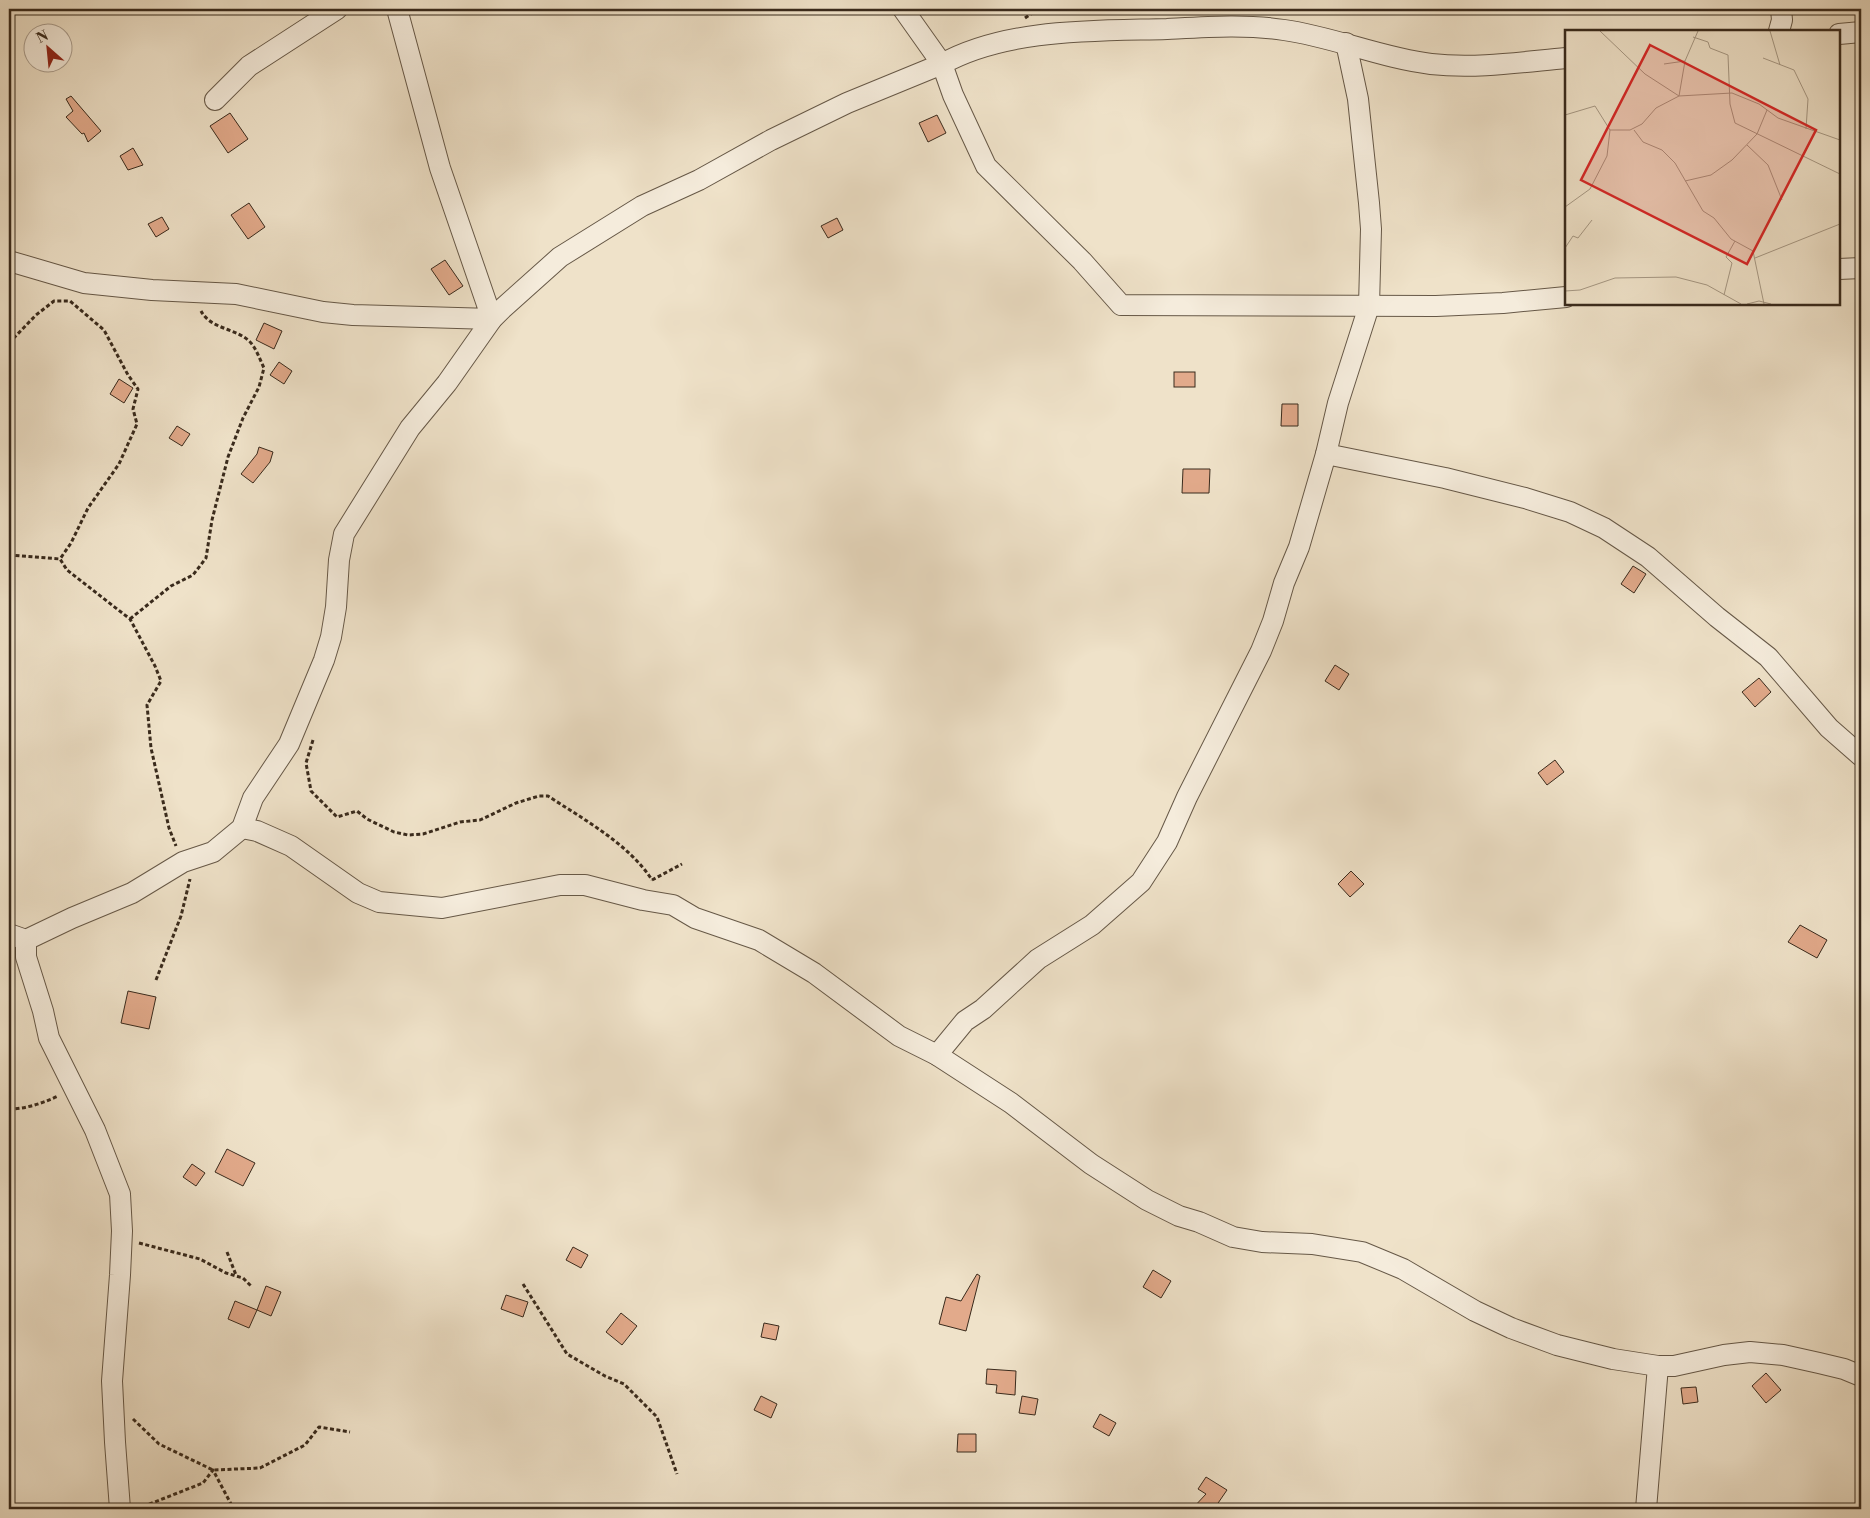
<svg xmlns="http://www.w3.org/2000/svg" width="1870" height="1518" font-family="'Libre Bodoni',serif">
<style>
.building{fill:#e2aa8b;stroke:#392a1c}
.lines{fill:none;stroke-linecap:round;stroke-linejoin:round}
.street-casing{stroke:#665847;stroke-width:22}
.path{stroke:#392a1c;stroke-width:3;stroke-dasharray:4 2.5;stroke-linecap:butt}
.street{stroke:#f5ecdc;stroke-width:20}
.inset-road{fill:none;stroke:#a69884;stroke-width:1}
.view{fill:#d62828;fill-opacity:0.15;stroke:#d62828;stroke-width:2.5}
.inset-edge{fill:none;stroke:#392a1c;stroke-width:2.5}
</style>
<rect width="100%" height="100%" fill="#efe2c9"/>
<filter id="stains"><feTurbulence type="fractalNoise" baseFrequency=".004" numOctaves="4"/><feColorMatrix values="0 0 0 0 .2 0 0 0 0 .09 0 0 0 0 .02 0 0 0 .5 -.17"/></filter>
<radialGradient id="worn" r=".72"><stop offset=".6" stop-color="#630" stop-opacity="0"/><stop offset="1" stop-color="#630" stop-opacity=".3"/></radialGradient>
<g class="building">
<path d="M71,96L101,131L88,142L84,133L82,134L66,117L73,111L66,99Z"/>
<path d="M230,113L248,139L228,153L210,126Z"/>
<path d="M937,115L946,133L928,142L919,123Z"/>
<path d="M133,148L143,165L128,170L120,156Z"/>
<path d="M249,203L265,227L248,239L231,215Z"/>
<path d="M162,217L169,229L156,237L148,224Z"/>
<path d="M837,218L843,230L828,238L821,226Z"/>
<path d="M445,260L463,286L449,295L431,269Z"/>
<path d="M264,323L282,331L274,349L256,340Z"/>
<path d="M279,362L292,371L284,384L270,375Z"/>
<rect x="1174" y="372" width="21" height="15"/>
<path d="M119,379L133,388L124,403L110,394Z"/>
<path d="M1282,404H1298V426H1281Z"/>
<path d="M177,426L190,434L182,446L169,438Z"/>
<path d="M259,447L273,452L270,462L253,483L241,474L257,454Z"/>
<path d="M1183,469H1210L1209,493H1182Z"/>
<path d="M1633,566L1646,574L1634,593L1621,584Z"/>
<path d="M1335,665L1349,674L1339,690L1325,681Z"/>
<path d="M1759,678L1771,692L1755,707L1742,692Z"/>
<path d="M1555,760L1564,772L1547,785L1538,773Z"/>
<path d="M1351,871L1364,884L1350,897L1338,884Z"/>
<path d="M1800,925L1827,940L1817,958L1788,942Z"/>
<path d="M128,991L156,997L149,1029L121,1023Z"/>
<path d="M227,1149L255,1163L243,1186L215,1172Z"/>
<path d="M192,1164L205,1173L196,1186L183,1177Z"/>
<path d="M573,1247L588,1255L581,1268L566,1260Z"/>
<path d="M1153,1270L1171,1281L1161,1298L1143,1287Z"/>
<path d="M977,1274L980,1276L966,1331L939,1324L946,1297L961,1301Z"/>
<path d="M266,1286L281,1292L271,1316L257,1310Z"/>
<path d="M506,1295L528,1302L523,1317L501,1309Z"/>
<path d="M235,1301L257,1310L249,1328L228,1319Z"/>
<path d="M621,1313L637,1326L622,1345L606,1332Z"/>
<path d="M764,1323L779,1326L776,1340L761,1337Z"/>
<path d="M987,1369L1016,1371L1015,1395L996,1393L997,1385L986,1384Z"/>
<path d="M1766,1373L1781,1390L1766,1403L1752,1386Z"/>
<path d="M1696,1387L1698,1402L1683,1404L1681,1388Z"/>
<path d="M761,1396L777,1404L771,1418L754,1410Z"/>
<path d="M1022,1396L1038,1399L1035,1415L1019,1413Z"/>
<path d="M1100,1414L1116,1423L1109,1436L1093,1427Z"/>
<path d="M958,1434H976V1452H957Z"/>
<path d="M1206,1477L1227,1490L1214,1509H1192L1206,1494L1198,1489Z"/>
</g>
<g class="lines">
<defs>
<g id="street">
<path d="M903,9L942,64L953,95L986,166L1082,261L1121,305L1436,306L1503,303L1566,297"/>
<path d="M1779,31L1782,20L1781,9"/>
<path d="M1839,34L1861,32"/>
<path d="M215,100L249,66L337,9"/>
<path d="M9,261L84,283L152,290L236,294L323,312L353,315L492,319L440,168L397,9"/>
<path d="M1839,269L1861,268"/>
<path d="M1326,454L1445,478L1525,498L1570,512L1604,528L1648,557L1717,617L1768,657L1829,728L1861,756"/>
<path d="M242,828L257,831L291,846L358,893L379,902L442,908L560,885H585L643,900L673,905L695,918L759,940L814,973L899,1036L937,1055L1011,1103L1091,1164L1147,1200L1179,1216L1199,1222L1233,1237L1262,1242L1312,1244L1362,1252L1403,1269L1475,1311L1511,1328L1557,1345L1613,1359L1658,1366H1674L1724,1355L1750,1352L1783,1355L1819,1363L1844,1369L1861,1376"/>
<path d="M9,934L26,940L72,918L132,893L183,862L213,852L242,828L253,798L289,744L324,660L331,637L336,607L339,560L344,534L410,428L447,383L492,319L503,308L560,257L642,206L699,180L771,140L847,103L942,64C1007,28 1095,31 1167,29C1205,27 1246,24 1284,30C1334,37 1381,58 1431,64C1476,69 1522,62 1566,58"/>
<path d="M26,940V957L43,1011L49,1038L95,1130L120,1194L122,1231L120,1275L112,1381L115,1442L120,1509"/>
<path d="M937,1055L965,1021L983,1009L1038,959L1092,925L1141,882L1167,842L1187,797L1261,651L1273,621L1284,583L1299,547L1326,454L1338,403L1369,306L1371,229L1369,203L1358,99L1346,43"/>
<path d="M1646,1509L1658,1366"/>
</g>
</defs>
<use href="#street" class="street-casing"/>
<g class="path">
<path d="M1025,18L1032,13V9"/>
<path d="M9,343L36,315L54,301H70L104,330L128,375L138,389L133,409L137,424L119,464L88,508L71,543L60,559L67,570L130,619L155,666L161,681L147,705L151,748L169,828L176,846"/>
<path d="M9,555L60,559"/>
<path d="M130,619L171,586L193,575L206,558L212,520L228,457L243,418L259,387L264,368C260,360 257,350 251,343C238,328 211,330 201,311"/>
<path d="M313,740L306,763L311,791L337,817L357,811L367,819L394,832L408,835L423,834L460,822L480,820L516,803L539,796H548C583,819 629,844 652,880"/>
<path d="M652,880L682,864"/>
<path d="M156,980L181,916L190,879"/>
<path d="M9,1109C26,1109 43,1103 58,1096"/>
<path d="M139,1243L200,1259L226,1273L243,1278L251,1286"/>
<path d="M227,1252L236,1275"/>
<path d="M523,1284L567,1354L605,1376L624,1384L657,1417L677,1474"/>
<path d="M133,1419L159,1444L213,1470L260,1468L305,1445L319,1427L350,1432"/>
<path d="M137,1509L203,1483L213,1470L231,1504L236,1509"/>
</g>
<use href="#street" class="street"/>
</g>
<g transform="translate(1565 30)">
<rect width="275" height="275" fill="#efe2c9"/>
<path class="inset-road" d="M35,1L80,44L114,66L120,31L133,1M205,1L215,35M128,7L143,12L145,18L163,25L165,74L170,93L275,144M198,28L229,40L243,69L241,99M99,34L120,31M0,85L30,76L45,100H65L77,94L91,78L114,66L167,63L194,74L213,88L275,110M69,100L78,112L97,120L110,133L138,181L149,188L166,209L188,221L199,274M182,115L203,135L217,170M120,151L146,145L167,130L192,104L202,80M0,177L25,159L42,126L45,100M0,218L8,206L13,208L27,190M190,228L275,194M0,261L15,260L50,248L111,247L142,255L176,274M159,265L167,233L161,227L170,211M182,274L194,271L206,274"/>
<path class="view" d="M85,15L251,100L182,234L16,150Z"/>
<rect width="275" height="275" class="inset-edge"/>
</g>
<rect width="1870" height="1518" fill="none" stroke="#efe2c9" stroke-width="30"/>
<rect x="10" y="10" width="1850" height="1498" fill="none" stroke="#392a1c" stroke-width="2.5"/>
<rect x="15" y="15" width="1840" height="1488" fill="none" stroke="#392a1c"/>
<g transform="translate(48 48) rotate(333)"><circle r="24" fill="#f5ecdc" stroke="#aa9e8f"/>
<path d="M0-4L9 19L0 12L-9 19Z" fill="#8f2418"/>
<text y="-8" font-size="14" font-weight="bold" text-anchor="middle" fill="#392a1c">N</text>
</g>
<rect width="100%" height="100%" filter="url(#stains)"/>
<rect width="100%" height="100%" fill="url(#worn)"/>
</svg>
